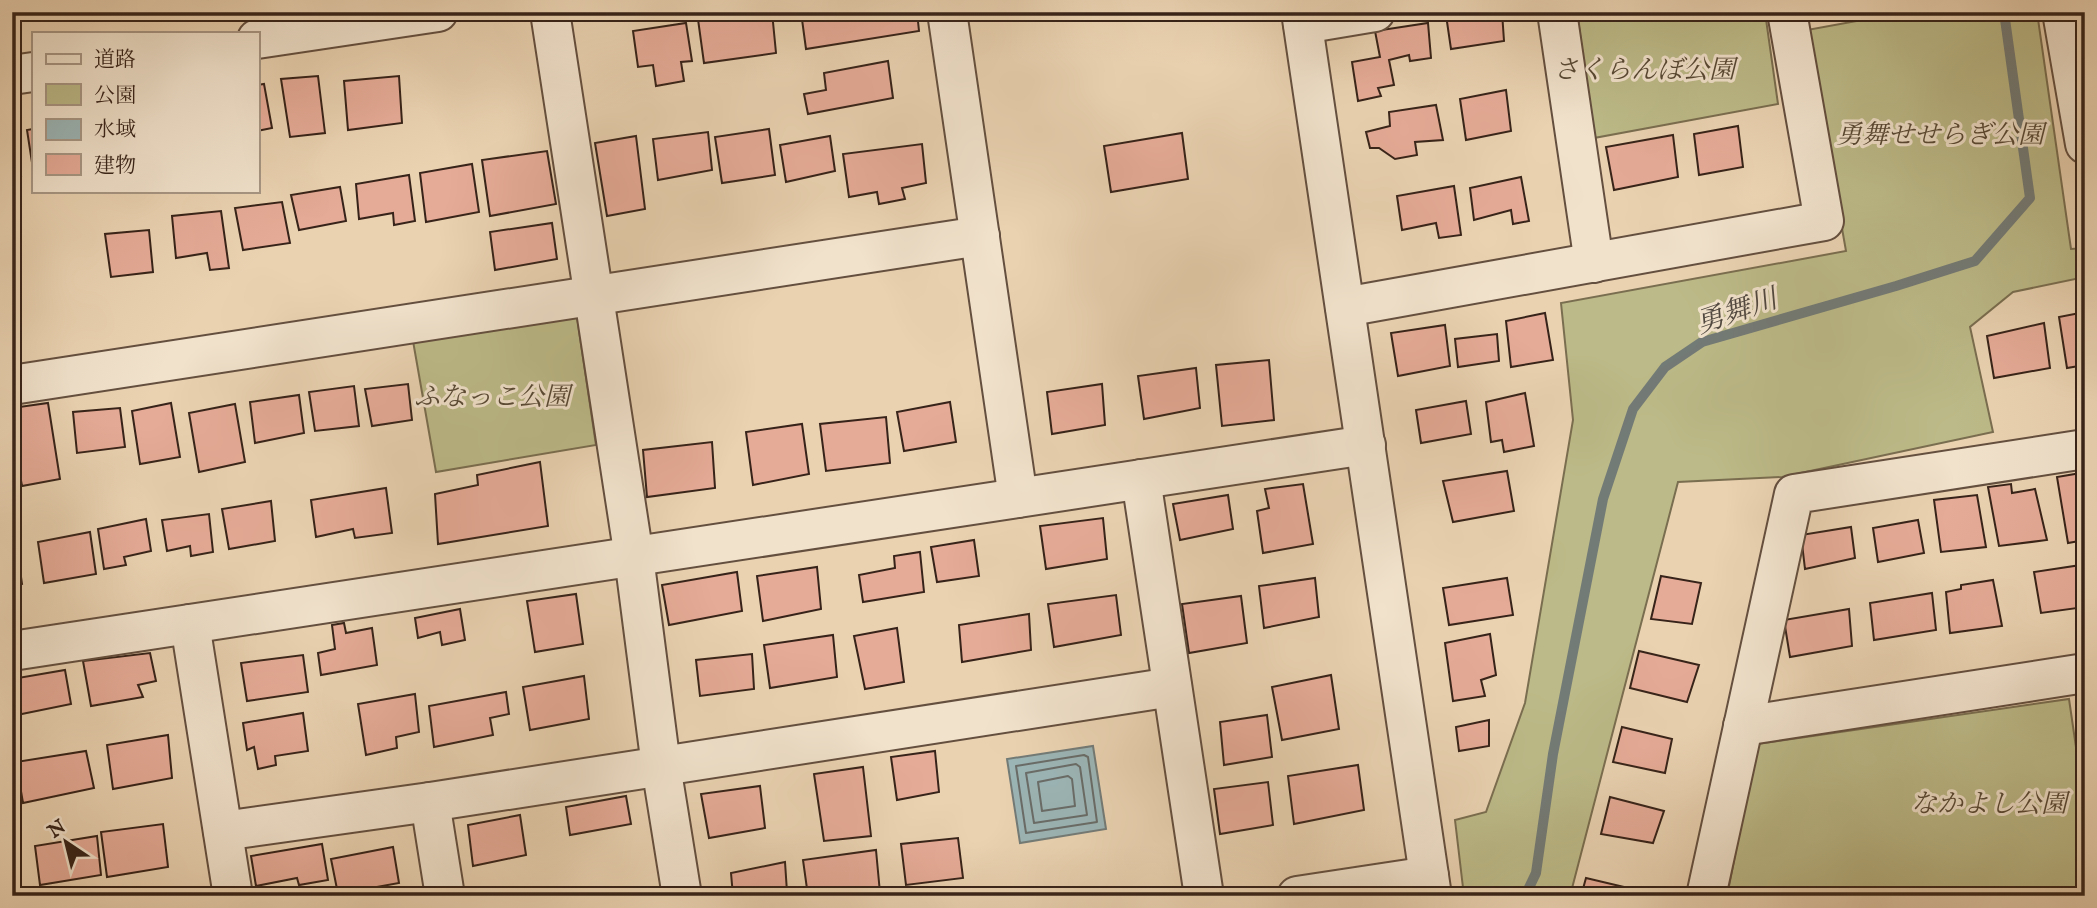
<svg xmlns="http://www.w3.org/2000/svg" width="2097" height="908" font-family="'IM FELL English','Noto Serif JP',serif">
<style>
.green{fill:#bcba88;stroke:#7a6e50;stroke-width:2}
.water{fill:#9bb5b6;stroke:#737b77;stroke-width:2}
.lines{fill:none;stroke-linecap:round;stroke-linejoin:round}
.shore{stroke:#696c68;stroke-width:2}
.stream{stroke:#737b77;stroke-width:10}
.building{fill:#e6ab97;stroke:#372319;stroke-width:2}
.minor-casing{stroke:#644f3f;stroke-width:42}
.minor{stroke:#f1e2cc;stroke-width:38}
.labels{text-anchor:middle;stroke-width:6;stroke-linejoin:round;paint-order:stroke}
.park-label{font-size:26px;font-style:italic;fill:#584935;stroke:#f1e2cc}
.water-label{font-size:28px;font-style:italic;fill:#504840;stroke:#f1e2cc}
</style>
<rect width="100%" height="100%" fill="#ead2b1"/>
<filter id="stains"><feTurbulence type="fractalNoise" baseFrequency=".00286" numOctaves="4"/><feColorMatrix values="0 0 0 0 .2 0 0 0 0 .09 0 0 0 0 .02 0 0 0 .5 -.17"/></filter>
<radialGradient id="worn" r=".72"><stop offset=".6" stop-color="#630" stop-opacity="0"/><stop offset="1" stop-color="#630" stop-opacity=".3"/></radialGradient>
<g class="green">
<path d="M1577,12H1765L1778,104L1594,138Z"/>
<path d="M1906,12H2037L2071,249L2085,248V277L2013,292L1970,327L1993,432L1782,477L1678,482L1570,896H1464L1455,820L1486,812L1525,703L1573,420L1561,303L1846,251L1807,30Z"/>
<path d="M577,317L596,445L436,472L413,341Z"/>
<path d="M2069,699L2085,809V887L2032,896H1727L1757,744Z"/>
</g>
<path class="water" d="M1093,746L1106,829L1020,843L1007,759Z"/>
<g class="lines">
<g class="shore">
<path d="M1084,755L1088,757L1097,822L1026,833L1016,766Z"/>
<path d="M1076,764L1080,767L1087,815L1034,823L1026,773Z"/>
<path d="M1068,776L1072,779L1075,806L1042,811L1038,782Z"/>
</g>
<path class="stream" d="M1525,896L1536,873L1553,754L1603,499L1633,409L1665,367L1702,342L1896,286L1975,261L2030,198L2004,12"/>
</g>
<g class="building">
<path d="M697,12H772L776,53L704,63Z"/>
<path d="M801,12H917L919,31L806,49Z"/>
<path d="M1466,12H1502L1504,41L1451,49L1446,15Z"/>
<path d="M686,23L692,61L681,62L684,81L656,86L653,65L638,67L633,31Z"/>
<path d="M1428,23L1431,58L1410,61L1409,55L1389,60L1394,85L1378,88L1381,96L1358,101L1352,62L1380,57L1375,31Z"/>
<path d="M888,61L893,98L808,114L804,94L826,90L824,73Z"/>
<path d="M318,76L325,133L290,137L281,79Z"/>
<path d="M399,76L402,123L348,130L344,81Z"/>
<path d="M264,84L272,128L257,131V85Z"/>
<path d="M1506,90L1511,131L1466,140L1460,99Z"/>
<path d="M1436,105L1443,140L1415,142L1417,155L1395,159L1379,148H1370L1366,132L1390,126L1389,112Z"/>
<path d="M1738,126L1743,167L1699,175L1694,134Z"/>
<path d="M12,129L21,176L12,178Z"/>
<path d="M33,129V169L27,130Z"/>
<path d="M769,129L775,175L722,183L715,137Z"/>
<path d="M708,132L712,170L658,180L653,139Z"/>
<path d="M1182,133L1188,179L1111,192L1104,146Z"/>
<path d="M1673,135L1678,177L1614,190L1606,147Z"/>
<path d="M636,136L645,209L607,216L595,143Z"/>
<path d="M830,136L835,171L786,182L780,145Z"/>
<path d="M922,144L926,183L902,188L905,199L879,204L877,192L849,197L843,154Z"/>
<path d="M547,151L556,204L490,216L482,160Z"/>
<path d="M472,164L479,212L426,222L420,173Z"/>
<path d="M409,175L415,221L394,225L393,213L359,219L356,184Z"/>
<path d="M1521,177L1529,221L1513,224L1511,210L1474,220L1470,188Z"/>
<path d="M1454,186L1461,235L1439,238L1436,223L1402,230L1397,196Z"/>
<path d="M340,187L346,221L299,230L291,195Z"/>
<path d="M282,202L290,243L243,250L235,208Z"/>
<path d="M221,211L229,268L210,270L207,253L176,258L172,216Z"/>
<path d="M552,223L557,259L495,270L490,232Z"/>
<path d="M149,230L153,272L111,277L105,234Z"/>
<path d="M2085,312V365L2067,368L2059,317Z"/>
<path d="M1545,313L1553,360L1511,367L1506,321Z"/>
<path d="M2044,323L2050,368L1994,378L1987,336Z"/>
<path d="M1445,325L1450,366L1398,376L1391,333Z"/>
<path d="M1497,334L1499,361L1458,367L1455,339Z"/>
<path d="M1269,360L1274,420L1222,426L1216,365Z"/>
<path d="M1196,368L1200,408L1144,419L1138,376Z"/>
<path d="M408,384L412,420L372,426L365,389Z"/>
<path d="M1102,384L1105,425L1052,434L1047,392Z"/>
<path d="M354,386L359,426L315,431L309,392Z"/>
<path d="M1525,393L1534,446L1504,452L1502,440L1491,442L1486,402Z"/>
<path d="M299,395L304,433L255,443L250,402Z"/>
<path d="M1466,401L1471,434L1421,443L1416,410Z"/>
<path d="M950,402L956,442L904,451L897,412Z"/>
<path d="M48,403L60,479L22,486L16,453L12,454V408Z"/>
<path d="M171,403L180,457L140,464L132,411Z"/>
<path d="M235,404L245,462L199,472L189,413Z"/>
<path d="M120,408L125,447L77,453L73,412Z"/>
<path d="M886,417L890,463L826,471L820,424Z"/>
<path d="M802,424L809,474L753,485L746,432Z"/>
<path d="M712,442L715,488L647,497L643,450Z"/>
<path d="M540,462L548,526L438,544L435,494L478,485L477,475Z"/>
<path d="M1507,471L1514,511L1453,522L1443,481Z"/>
<path d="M2081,473L2085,491V540L2068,543L2057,477Z"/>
<path d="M1303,484L1313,544L1263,553L1257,511L1269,508L1265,489Z"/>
<path d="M2011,484L2012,493L2035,489L2047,540L1999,546L1988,487Z"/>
<path d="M386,488L392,533L355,538L353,529L316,537L311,500Z"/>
<path d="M1228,495L1233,529L1180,540L1173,504Z"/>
<path d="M1977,495L1986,547L1941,552L1934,500Z"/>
<path d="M271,501L275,541L229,549L222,509Z"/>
<path d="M209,514L213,552L191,556L190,546L167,551L162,520Z"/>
<path d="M1103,518L1107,559L1046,569L1040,526Z"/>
<path d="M146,519L151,551L124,557L126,565L104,569L98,529Z"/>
<path d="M1918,520L1924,553L1878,562L1873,528Z"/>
<path d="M1851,527L1855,558L1805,569L1801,535Z"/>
<path d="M90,532L96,574L44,583L38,542Z"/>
<path d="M974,540L979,576L937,582L931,547Z"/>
<path d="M12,542H16L22,584L12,586Z"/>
<path d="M920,552L924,592L863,602L859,575L895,568L894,556Z"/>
<path d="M2081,565L2085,607L2041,613L2034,572Z"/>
<path d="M817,567L821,609L763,621L757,576Z"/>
<path d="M737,572L742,611L669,625L662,585Z"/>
<path d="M1661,576L1701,583L1692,624L1651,619Z"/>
<path d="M1315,578L1319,617L1264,628L1259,586Z"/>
<path d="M1507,578L1513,615L1449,625L1443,588Z"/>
<path d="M1993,580L2002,626L1950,633L1946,592L1961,589V585Z"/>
<path d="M1932,593L1936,630L1874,640L1870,603Z"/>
<path d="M576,594L583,644L535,652L527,601Z"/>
<path d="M1116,595L1121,635L1054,647L1048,604Z"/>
<path d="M1241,596L1247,643L1189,653L1182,604Z"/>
<path d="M460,609L465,640L442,645L440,632L418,638L415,618Z"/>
<path d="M1849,609L1852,646L1790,657L1784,620Z"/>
<path d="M1029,614L1031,650L962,662L959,625Z"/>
<path d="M344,623L346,633L372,628L377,665L321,675L318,653L335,649L332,625Z"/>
<path d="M897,628L904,682L865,689L854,636Z"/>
<path d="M1490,634L1496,675L1481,680L1485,696L1453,701L1445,643Z"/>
<path d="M833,635L837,677L770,688L764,645Z"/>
<path d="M1639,651L1699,665L1687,702L1630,688Z"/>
<path d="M150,653L156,681L138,685L143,697L91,706L83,661Z"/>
<path d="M752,654L754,689L700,696L696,660Z"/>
<path d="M303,655L308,692L247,701L241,663Z"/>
<path d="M65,670L71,704L12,716V679Z"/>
<path d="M1331,675L1339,729L1282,740L1272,687Z"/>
<path d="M584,676L589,719L530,730L523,687Z"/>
<path d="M506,692L509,714L490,718L493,735L434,747L429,706Z"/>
<path d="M415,694L419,732L396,737L397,748L366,755L358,704Z"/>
<path d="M303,713L308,751L275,756L276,765L258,769L254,747L247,750L243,723Z"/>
<path d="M1267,715L1272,757L1224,765L1220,722Z"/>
<path d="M1489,720V746L1459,751L1456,727Z"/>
<path d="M1622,727L1672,739L1665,773L1613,762Z"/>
<path d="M168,735L172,778L113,789L107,745Z"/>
<path d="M86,751L94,788L23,803L16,762Z"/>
<path d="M935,751L939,792L897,800L891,757Z"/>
<path d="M1358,765L1364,810L1294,824L1288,776Z"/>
<path d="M863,767L871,836L824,841L814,774Z"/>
<path d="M1268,782L1273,825L1220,834L1214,789Z"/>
<path d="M760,786L765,828L709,838L701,794Z"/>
<path d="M626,796L631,824L570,835L566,807Z"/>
<path d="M1610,797L1664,811L1653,843L1601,834Z"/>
<path d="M520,815L526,855L473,866L468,825Z"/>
<path d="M163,824L168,867L107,877L101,832Z"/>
<path d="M97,836L101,875L40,885L35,846Z"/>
<path d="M958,838L963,878L906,885L901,844Z"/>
<path d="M322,844L328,880L299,885L297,878L256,886L251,856Z"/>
<path d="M393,847L399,883L338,894L331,859Z"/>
<path d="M876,850L880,893L864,896H808L803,860Z"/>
<path d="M785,862L787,892L771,896H733L731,873Z"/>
<path d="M1586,878L1641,891L1640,896H1581Z"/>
<path d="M630,890L631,896H598Z"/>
</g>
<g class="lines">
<defs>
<g id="minor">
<path d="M550,12L634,557L661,766L682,896"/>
<path d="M947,12L1018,498"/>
<path d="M1301,12L1432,896"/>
<path d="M1557,12L1594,263"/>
<path d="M2062,12L2085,144"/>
<path d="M1303,24L1375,12"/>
<path d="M257,39L438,12"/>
<path d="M12,75L33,72"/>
<path d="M1345,307L1824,221L1787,12"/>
<path d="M12,385L980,236"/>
<path d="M1141,479L1204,896"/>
<path d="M190,624L233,896"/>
<path d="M12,651L1366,445"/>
<path d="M1743,726L2085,673"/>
<path d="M430,802L445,896"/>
<path d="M223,831L430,802L1172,687"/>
<path d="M1297,896L1429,876"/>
<path d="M1706,896L1794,494L2085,449"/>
</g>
</defs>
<use href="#minor" class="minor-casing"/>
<use href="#minor" class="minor"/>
</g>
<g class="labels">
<g class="park-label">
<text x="1644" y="78">さくらんぼ公園</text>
<text x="1940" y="143">勇舞せせらぎ公園</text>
<text x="492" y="405">ふなっこ公園</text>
<text x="1989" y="812">なかよし公園</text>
</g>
<g class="water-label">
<text transform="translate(1736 310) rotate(-19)" y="10">勇舞川</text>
</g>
</g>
<rect width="2097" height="908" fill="none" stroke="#ead2b1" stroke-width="42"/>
<rect x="14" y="14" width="2069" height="880" fill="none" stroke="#372319" stroke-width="3.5"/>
<rect x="21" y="21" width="2055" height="866" fill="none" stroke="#372319" stroke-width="2"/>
<rect x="32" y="32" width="228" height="161" fill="#f1e2cc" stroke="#a79684" stroke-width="2"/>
<rect x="46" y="54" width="35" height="10" fill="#f1e2cc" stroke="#a79684" stroke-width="2"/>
<text x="94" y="66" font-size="21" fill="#372319">道路</text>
<rect x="46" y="84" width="35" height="21" fill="#bcba88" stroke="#a79684" stroke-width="2"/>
<text x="94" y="102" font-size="21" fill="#372319">公園</text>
<rect x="46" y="119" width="35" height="21" fill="#9bb5b6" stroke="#a79684" stroke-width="2"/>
<text x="94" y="136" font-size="21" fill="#372319">水域</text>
<rect x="46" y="154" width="35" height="21" fill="#e6ab97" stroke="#a79684" stroke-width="2"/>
<text x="94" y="172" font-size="21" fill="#372319">建物</text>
<g transform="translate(66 842) rotate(325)" stroke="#f1e2cc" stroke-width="5" paint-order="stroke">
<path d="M0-5L12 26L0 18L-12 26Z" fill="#372319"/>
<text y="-10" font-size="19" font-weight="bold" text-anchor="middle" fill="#372319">N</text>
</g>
<rect width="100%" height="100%" filter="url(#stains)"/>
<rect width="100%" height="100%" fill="url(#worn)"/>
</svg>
